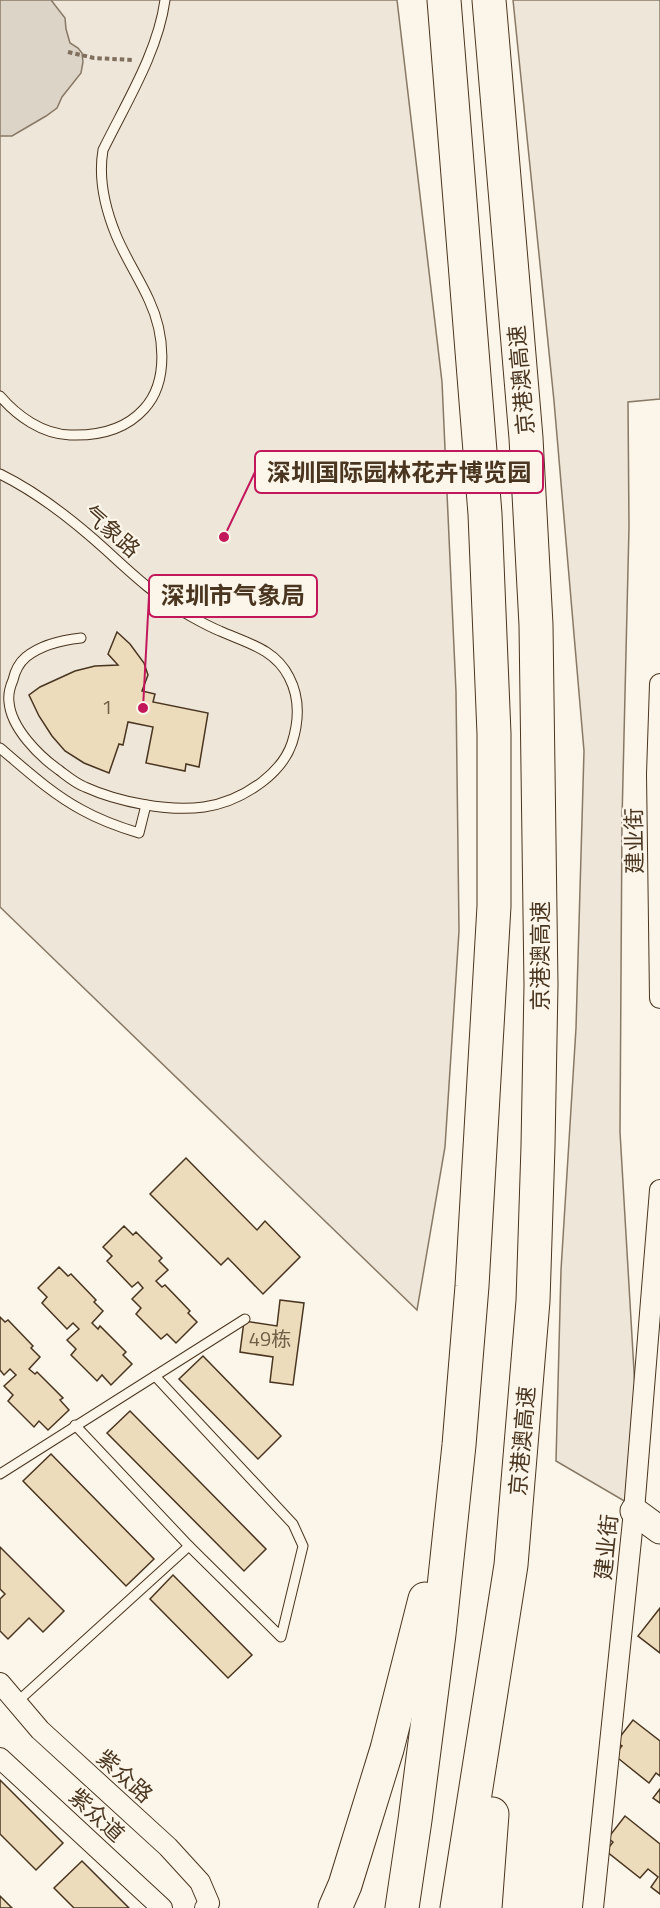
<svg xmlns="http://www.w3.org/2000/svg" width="660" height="1908" font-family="'Titillium Web','Noto Sans SC',sans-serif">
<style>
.green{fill:#ede6d9;stroke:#887966;stroke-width:1.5}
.water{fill:#dcd4c6;stroke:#887966;stroke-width:1.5}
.building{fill:#ecdcbc;stroke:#4a3520;stroke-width:1.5}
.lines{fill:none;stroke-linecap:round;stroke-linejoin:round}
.service-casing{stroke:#4a3520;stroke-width:11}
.minor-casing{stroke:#4a3520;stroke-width:22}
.secondary-casing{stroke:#4a3520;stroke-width:29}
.motorway-casing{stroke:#4a3520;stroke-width:35}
.path{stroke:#7f6f5c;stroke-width:4;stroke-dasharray:4.5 3;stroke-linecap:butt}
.service{stroke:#fbf6e9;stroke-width:9}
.minor{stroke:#fbf6e9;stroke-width:20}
.secondary{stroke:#fbf6e9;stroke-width:27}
.motorway{stroke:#fbf6e9;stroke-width:33}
.labels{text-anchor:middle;stroke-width:4.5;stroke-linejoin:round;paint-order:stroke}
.number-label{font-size:20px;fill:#725f47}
.street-label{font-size:22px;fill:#4a3520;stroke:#fbf6e9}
.leader{fill:none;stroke:#c2185b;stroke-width:2}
.callout-dot{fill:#c2185b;stroke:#fbf6e9;stroke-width:2}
.callout{fill:#fbf6e9;stroke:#c2185b;stroke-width:2}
.callout-label{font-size:24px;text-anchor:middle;font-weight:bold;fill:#4a3520}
</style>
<rect width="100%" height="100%" fill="#fbf6e9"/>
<g class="green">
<path d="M0,0H397L442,382L456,692L459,931L445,1147L417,1310L0,907Z"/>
<path d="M513,0H660V399L628,402L629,527L622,820L620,1132L635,1388L626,1502L556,1461L561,1270L576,1028L584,751L554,401Z"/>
</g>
<path class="water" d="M0,0H51L65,18L66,29L70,43L78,48L82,53L83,62L81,73L62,97L57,108L46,116L12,136H0Z"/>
<g class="building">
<path d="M117,632L130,644L144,663L148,675L142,691L155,694L153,702L208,713L199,767L186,764L185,771L146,763L153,727L128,722L123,745L119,744L109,773L84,763L65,751L52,736L39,716L29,695L40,687L75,671L95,666L118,665L108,654Z"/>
<path d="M186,1158L257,1230L265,1221L300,1257L263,1294L228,1258L221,1265L150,1194Z"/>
<path d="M124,1226L133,1235L136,1232L162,1258L159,1261L168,1270L156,1281L162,1287L165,1285L190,1311L188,1313L197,1322L176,1343L167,1334L161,1339L136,1314L141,1308L132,1299L143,1288L138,1282L132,1287L107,1261L112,1256L103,1247Z"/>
<path d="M59,1267L68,1276L71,1274L96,1300L94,1302L103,1311L92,1323L98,1329L100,1326L126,1352L123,1355L132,1364L111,1385L102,1375L97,1381L71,1355L76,1349L67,1340L79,1329L73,1323L67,1329L42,1303L47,1297L38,1288Z"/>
<path d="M280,1300L304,1303L293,1385L270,1382L273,1357L240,1352L244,1321L277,1326Z"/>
<path d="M0,1317L5,1322L8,1320L33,1346L31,1348L40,1357L29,1369L35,1374L37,1372L63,1398L60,1400L69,1410L48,1430L39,1421L34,1427L8,1401L13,1395L4,1386L16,1375L10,1369L4,1375L0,1370Z"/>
<path d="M203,1356L281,1436L258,1459L179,1379Z"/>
<path d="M130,1411L266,1549L244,1571L107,1433Z"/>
<path d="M51,1454L154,1559L126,1586L23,1481Z"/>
<path d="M0,1547L64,1611L43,1632L29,1618L8,1639L0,1631V1599L5,1594L0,1589Z"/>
<path d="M173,1575L252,1655L228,1678L150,1599Z"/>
<path d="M660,1608V1653L638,1636Z"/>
<path d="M633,1720L660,1741V1776L656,1773L649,1783L614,1755L622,1746L616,1742Z"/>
<path d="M0,1780L63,1843L36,1870L0,1834Z"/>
<path d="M660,1789V1803L653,1798Z"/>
<path d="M625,1816L660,1844V1894L651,1887L658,1877L648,1869L640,1878L606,1851L613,1842L608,1838Z"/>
<path d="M82,1861L129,1908H74L54,1888Z"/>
<path d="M0,1896L12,1908H0Z"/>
</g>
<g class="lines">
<defs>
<g id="service">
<path d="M0,396C17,416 42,434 70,435C97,436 125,430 144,409C170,381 164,332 149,300C139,278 125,257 116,235C105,208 98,179 103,150C126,103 158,52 165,0"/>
<path d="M0,474C39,493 74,521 106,550C133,575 159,599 192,617C201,622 210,627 220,631C247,643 275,649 289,677C300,698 299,721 292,743C287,758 275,772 262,782C246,794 225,804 204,807C169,812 118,802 85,787C75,783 67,776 59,770C39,756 11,728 9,702C8,695 10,687 13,680C15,671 19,663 26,657C41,645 62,640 81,638"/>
<path d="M0,748C26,770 52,794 82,810C100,820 119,827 139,833L146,805"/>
<path d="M75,1425L189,1546L281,1637L303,1546L293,1524L155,1376"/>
<path d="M0,1474L245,1319"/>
<path d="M17,1702L189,1546"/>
</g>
<g id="minor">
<path d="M660,684L657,774L660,998"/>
<path d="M0,1683L40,1730L168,1847L200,1882L209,1903L205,1908"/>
<path d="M0,1758L162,1908"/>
<path d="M593,1908L634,1511L660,1190"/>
</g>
<path id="secondary" d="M634,1511L660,1530"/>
<g id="motorway">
<path d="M335,1908L345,1885L387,1749L425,1599"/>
<path d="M402,1908L415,1820L439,1634L459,1445L472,1286L494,906V734L485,514L444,0"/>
<path d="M457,1908L511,1565L533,1301L538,1146L541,985L536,625L526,438L489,0"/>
<path d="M485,1908L492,1814"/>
</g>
</defs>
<use href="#service" class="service-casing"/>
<use href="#minor" class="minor-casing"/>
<use href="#secondary" class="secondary-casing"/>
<use href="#motorway" class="motorway-casing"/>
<path class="path" d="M68,52L94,58L134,60"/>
<use href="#service" class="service"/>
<use href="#minor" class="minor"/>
<use href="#secondary" class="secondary"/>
<use href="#motorway" class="motorway"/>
</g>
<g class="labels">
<g class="number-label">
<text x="107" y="714">1</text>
<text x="270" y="1346">49栋</text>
</g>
<g class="street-label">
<text transform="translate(521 380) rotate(-95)" y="8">京港澳高速</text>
<text transform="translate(112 531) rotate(41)" y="8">气象路</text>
<text transform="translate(634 841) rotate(-91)" y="8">建业街</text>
<text transform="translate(540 956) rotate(-90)" y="8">京港澳高速</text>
<text transform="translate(522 1441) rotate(-85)" y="8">京港澳高速</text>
<text transform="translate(606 1547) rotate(-84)" y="8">建业街</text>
<text transform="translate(125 1776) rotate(42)" y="8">紫众路</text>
<text transform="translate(97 1815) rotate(43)" y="8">紫众道</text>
</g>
</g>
<path class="leader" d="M224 537L255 472M143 708L149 596"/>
<g class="callout-dot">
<circle cx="224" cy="537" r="6"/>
<circle cx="143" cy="708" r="6"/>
</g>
<g class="callout">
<rect x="255" y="451" width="288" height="42" rx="6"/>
<rect x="149" y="575" width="168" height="42" rx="6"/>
</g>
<g class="callout-label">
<text x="399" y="481">深圳国际园林花卉博览园</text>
<text x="233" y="604">深圳市气象局</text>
</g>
</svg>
